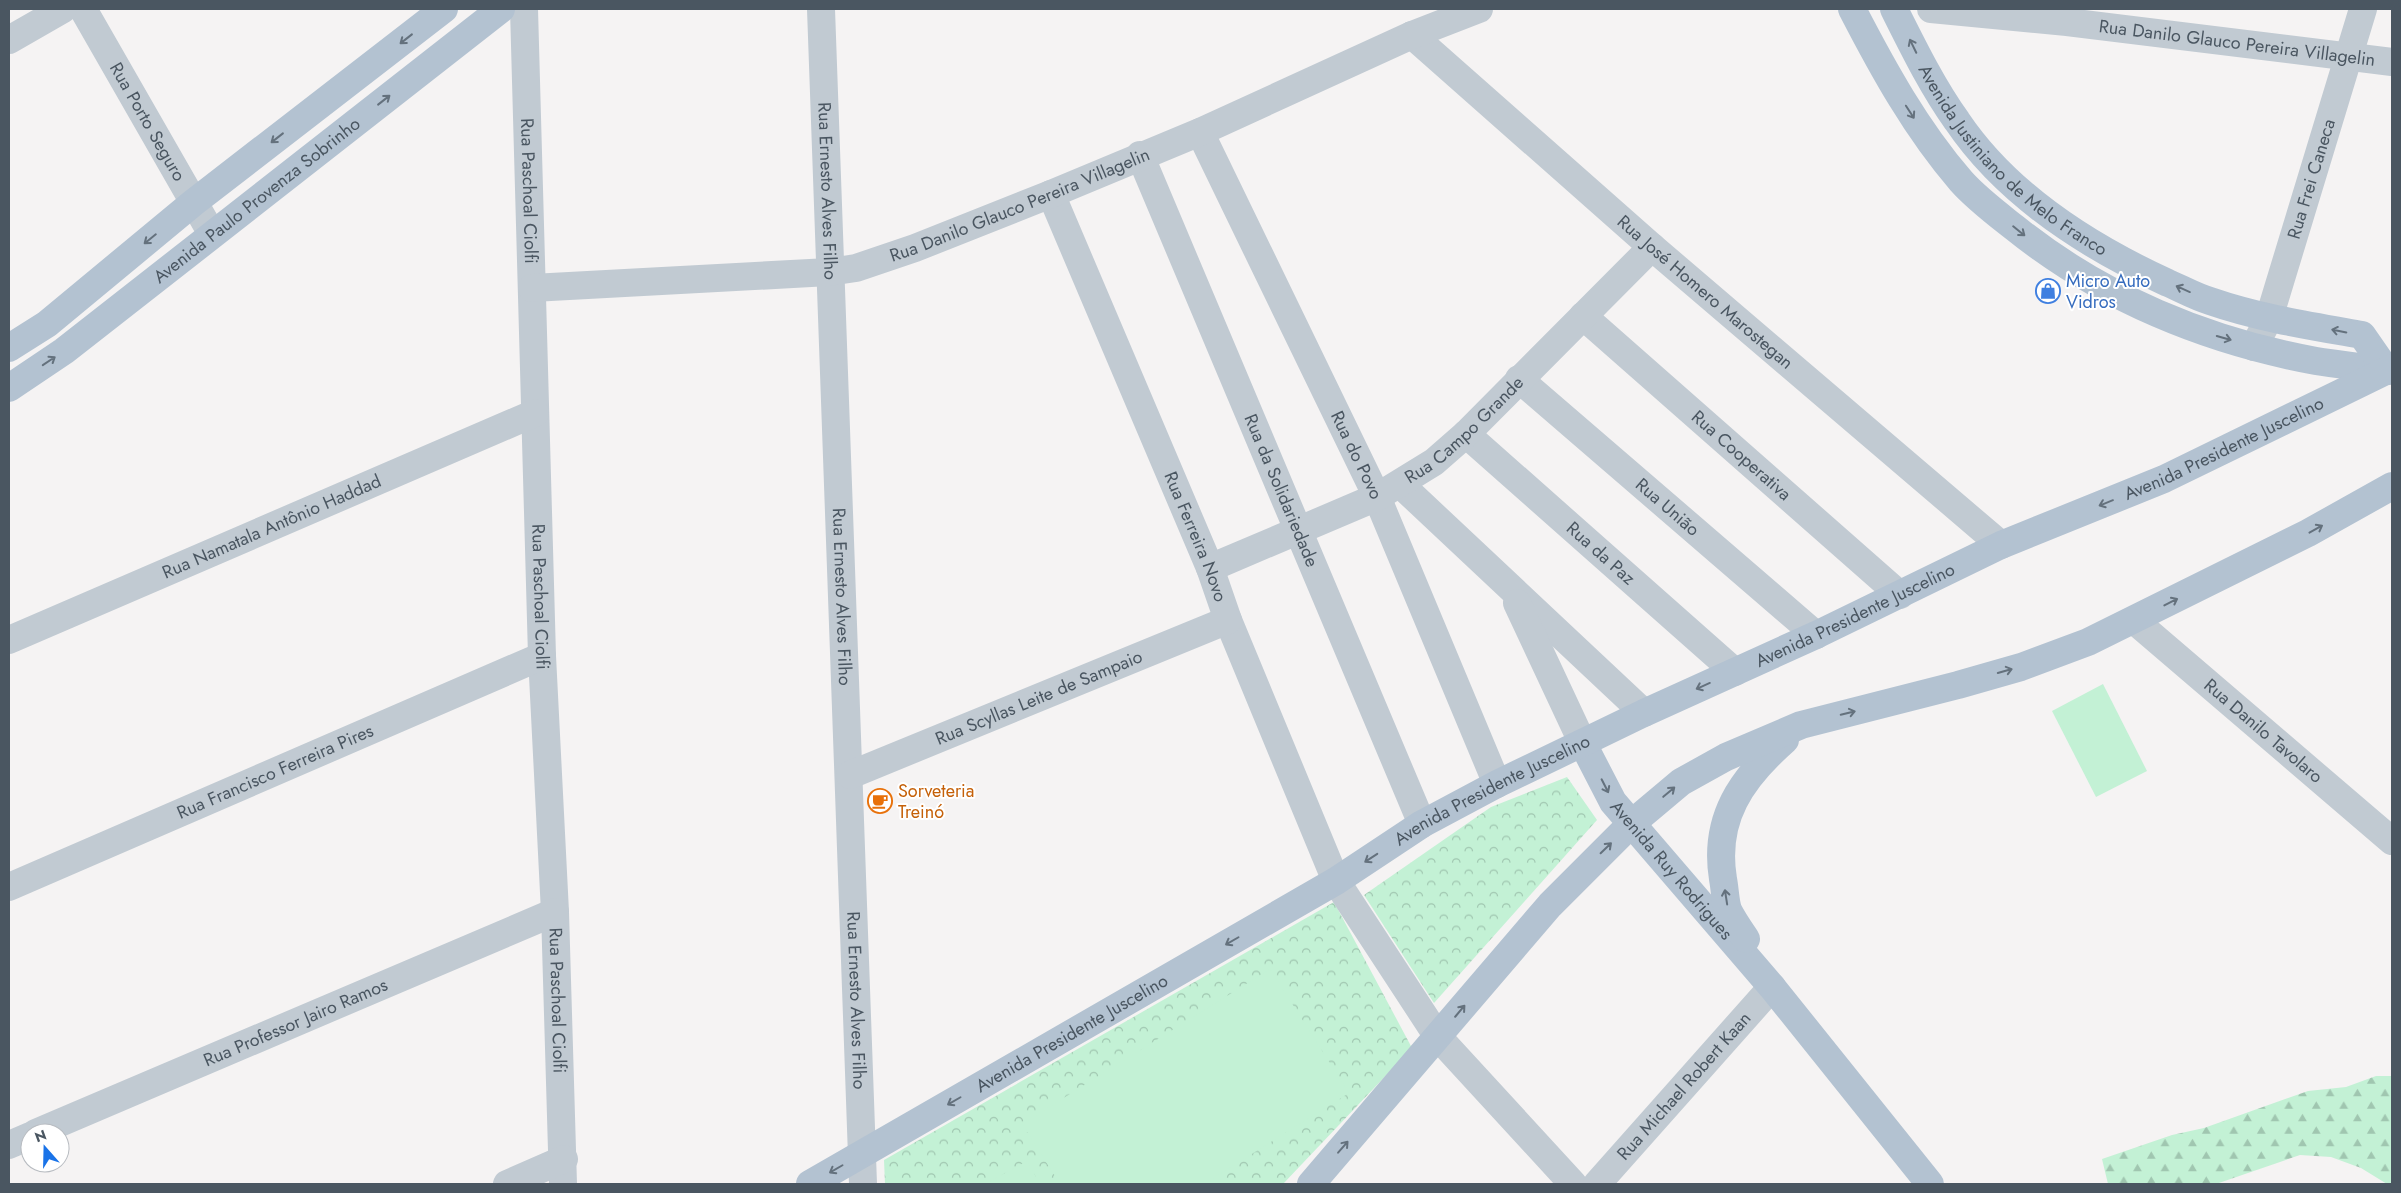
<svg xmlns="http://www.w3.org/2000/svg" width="2401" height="1193" font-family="Jost,sans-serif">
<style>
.forest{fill:url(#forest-firs)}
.park{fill:url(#park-crowns)}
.pitch{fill:#c3f1d5}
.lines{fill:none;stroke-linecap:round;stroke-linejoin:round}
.minor{stroke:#c1cad2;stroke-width:28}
.major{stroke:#b3c2d1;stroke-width:28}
.oneway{stroke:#64717d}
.labels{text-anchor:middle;stroke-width:4;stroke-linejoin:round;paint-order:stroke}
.street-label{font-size:18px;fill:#4a5661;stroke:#fff}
.shop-label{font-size:18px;fill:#366cbe;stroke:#fff;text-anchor:start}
.food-label{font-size:18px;fill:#c56008;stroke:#fff;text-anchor:start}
</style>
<defs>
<pattern id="forest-firs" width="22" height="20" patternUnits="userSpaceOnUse" patternTransform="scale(1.25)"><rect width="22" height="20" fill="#c3f1d5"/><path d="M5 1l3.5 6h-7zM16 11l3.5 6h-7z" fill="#a0c6b0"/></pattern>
<pattern id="park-crowns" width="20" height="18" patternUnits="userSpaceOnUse" patternTransform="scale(1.25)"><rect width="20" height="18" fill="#c3f1d5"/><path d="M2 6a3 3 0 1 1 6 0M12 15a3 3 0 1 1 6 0" fill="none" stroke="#a0c6b0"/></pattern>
</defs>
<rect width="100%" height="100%" fill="#f5f3f3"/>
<path class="forest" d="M2376,1076H2392V1184H2387L2361,1168L2331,1157L2300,1155L2216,1184H2108L2102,1159L2172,1135L2204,1128L2308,1091L2346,1087Z"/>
<g class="park">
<path d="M1567,777L1597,820L1434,1003L1364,895L1491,807Z"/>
<path d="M1334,902L1412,1048L1283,1184H885L884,1160Z"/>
</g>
<g class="pitch">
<path d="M2103,684L2147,771L2096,797L2052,711Z"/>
<path d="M1270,969L1349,1093L1204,1184H1060L1022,1124Z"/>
<path d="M1027,1161L1040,1184H985Z"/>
</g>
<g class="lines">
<g class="minor">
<path id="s1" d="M83,9L212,234"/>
<path id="s2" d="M524,9L542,656L555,912L563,1184"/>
<path id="s3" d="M821,9L863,1184"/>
<path id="s4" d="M1931,9L2067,22L2392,62"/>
<path id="s5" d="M1412,35L1652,247L2001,545"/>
<path d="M9,40L63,9"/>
<path id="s6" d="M1200,132L1377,497L1497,784"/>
<path id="s7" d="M1140,155L1422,824"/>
<path id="s8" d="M1051,194L1210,568L1228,620L1336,881L1438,1037L1573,1184"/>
<path id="s9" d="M532,288L829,272L856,268L915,248L1051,194L1200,132L1412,35L1479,9"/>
<path id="s10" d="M1583,316L1900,595"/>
<path id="s11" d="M2254,347L2269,318L2363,9"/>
<path id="s12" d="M1519,379L1816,635"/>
<path id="s13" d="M1466,434L1735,672"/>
<path d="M1400,484L1644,713"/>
<path id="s14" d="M1210,568L1377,497L1434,462L1466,434L1652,247"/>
<path d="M1517,603L1583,744"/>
<path id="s15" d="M2135,621L2392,841"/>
<path id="s16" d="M9,640L535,413"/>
<path id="s17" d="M850,775L1228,620"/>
<path id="s18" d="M9,887L542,656"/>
<path id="s19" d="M36,1133L555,912"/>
<path d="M9,1145L30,1136"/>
<path d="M507,1184L564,1159"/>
<path id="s20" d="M1597,1184L1772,987"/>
</g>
<g class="major">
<path d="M1852,9C1883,69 1916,129 1961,181C1977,199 1996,213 2015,228C2102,298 2207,341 2316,361C2340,365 2364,367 2387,371"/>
<path id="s21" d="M1894,9C1913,47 1932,86 1957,121C2007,195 2089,247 2168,283C2182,289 2196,297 2210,301C2259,318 2311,326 2362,335L2387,371"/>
<path d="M9,348L47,324L193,203L444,9"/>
<path id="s22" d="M9,388L64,351L501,9"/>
<path id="s23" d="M1583,744L1613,802L1772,987L1930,1184"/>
<path d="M1746,939C1740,930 1733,920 1728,910C1725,901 1725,889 1723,879C1713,818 1742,778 1785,740"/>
<path id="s24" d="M810,1184L1336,881L1422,824L1497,784L1644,713L1816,635L2001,545L2164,479L2392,368"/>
<path d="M1311,1184L1550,905L1631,824L1681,782L1726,757L1801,725L1958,685L2021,667L2088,642L2308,533L2392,486"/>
</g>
</g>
<defs><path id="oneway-shaft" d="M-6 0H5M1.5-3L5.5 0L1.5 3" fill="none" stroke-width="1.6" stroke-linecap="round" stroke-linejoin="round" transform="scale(1.25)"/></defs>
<g class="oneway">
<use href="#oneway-shaft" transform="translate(406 39) rotate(142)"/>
<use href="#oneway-shaft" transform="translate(1913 46) rotate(-116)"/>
<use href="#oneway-shaft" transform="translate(384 100) rotate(-38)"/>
<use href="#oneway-shaft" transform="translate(1910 112) rotate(57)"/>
<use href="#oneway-shaft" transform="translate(277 138) rotate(142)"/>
<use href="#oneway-shaft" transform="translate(2019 231) rotate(39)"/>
<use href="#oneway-shaft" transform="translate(150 239) rotate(141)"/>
<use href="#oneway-shaft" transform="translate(2183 289) rotate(-156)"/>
<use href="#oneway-shaft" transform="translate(2339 331) rotate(-169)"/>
<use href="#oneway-shaft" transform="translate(2224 338) rotate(16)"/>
<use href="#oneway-shaft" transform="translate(49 361) rotate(-34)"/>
<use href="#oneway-shaft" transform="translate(2106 503) rotate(158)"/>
<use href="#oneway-shaft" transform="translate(2316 529) rotate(-29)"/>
<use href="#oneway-shaft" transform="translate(2171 602) rotate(-27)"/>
<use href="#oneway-shaft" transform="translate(2005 671) rotate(-16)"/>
<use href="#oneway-shaft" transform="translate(1703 686) rotate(156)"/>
<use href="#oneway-shaft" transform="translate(1848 713) rotate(-14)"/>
<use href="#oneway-shaft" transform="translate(1605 786) rotate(63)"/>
<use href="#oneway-shaft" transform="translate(1669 792) rotate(-40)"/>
<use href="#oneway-shaft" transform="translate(1606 848) rotate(-44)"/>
<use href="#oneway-shaft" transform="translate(1371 858) rotate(147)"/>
<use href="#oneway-shaft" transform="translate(1726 897) rotate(-99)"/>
<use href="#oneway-shaft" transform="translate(1232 941) rotate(150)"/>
<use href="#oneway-shaft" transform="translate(1460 1011) rotate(-50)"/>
<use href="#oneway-shaft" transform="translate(954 1101) rotate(150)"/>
<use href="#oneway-shaft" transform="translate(1343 1147) rotate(-49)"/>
<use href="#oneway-shaft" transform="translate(836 1169) rotate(150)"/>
</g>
<defs>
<symbol id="shop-ring" viewBox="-11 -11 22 22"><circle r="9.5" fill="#fff" stroke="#3f7fe0" stroke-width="1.5"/><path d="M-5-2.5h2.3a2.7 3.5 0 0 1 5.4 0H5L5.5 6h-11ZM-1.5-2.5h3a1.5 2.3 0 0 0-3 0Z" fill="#3f7fe0"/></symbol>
<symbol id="cafe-ring" viewBox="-11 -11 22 22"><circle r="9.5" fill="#fff" stroke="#e8710a" stroke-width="1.5"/><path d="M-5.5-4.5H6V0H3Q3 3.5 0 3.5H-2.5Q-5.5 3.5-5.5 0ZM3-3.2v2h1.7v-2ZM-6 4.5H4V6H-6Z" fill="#e8710a"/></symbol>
</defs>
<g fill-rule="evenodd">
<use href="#shop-ring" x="2034" y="277" width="28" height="28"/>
<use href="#cafe-ring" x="866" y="787" width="28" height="28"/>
</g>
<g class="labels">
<g class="street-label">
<text dy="6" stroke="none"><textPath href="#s4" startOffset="308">Rua Danilo Glauco Pereira Villagelin</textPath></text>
<text dy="6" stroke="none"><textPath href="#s1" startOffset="130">Rua Porto Seguro</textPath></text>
<text dy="6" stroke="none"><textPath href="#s21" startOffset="196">Avenida Justiniano de Melo Franco</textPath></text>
<text dy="6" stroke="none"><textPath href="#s11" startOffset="178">Rua Frei Caneca</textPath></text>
<text dy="6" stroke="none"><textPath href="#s2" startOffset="182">Rua Paschoal Ciolfi</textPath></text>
<text dy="6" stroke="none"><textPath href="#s3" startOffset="182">Rua Ernesto Alves Filho</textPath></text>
<text dy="6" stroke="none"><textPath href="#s22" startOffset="311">Avenida Paulo Provenza Sobrinho</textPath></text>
<text dy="6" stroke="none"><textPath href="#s9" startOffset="500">Rua Danilo Glauco Pereira Villagelin</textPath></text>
<text dy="6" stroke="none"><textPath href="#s5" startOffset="390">Rua José Homero Marostegan</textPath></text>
<text dy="6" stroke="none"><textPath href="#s14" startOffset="292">Rua Campo Grande</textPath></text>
<text dy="6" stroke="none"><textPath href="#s24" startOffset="1596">Avenida Presidente Juscelino</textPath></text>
<text dy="6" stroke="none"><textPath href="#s6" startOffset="359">Rua do Povo</textPath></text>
<text dy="6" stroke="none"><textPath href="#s10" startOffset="211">Rua Cooperativa</textPath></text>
<text dy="6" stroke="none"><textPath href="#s7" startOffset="364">Rua da Solidariedade</textPath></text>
<text dy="6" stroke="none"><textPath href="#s12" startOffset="196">Rua União</textPath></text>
<text dy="6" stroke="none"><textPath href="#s16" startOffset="286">Rua Namatala Antônio Haddad</textPath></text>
<text dy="6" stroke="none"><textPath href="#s8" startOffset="372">Rua Ferreira Novo</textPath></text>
<text dy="6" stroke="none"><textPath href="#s13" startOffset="180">Rua da Paz</textPath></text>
<text dy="6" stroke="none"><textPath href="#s3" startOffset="588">Rua Ernesto Alves Filho</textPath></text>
<text dy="6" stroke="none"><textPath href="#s2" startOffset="588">Rua Paschoal Ciolfi</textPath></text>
<text dy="6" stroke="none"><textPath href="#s24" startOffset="1191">Avenida Presidente Juscelino</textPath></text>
<text dy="6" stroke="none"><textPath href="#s17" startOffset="204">Rua Scyllas Leite de Sampaio</textPath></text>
<text dy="6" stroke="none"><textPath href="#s15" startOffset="169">Rua Danilo Tavolaro</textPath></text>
<text dy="6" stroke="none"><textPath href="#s18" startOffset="290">Rua Francisco Ferreira Pires</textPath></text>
<text dy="6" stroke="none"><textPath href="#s24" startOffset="788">Avenida Presidente Juscelino</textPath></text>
<text dy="6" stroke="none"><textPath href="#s23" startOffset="155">Avenida Ruy Rodrigues</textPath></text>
<text dy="6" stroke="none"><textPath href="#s2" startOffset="992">Rua Paschoal Ciolfi</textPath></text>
<text dy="6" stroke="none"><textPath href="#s3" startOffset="992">Rua Ernesto Alves Filho</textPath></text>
<text dy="6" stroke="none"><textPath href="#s19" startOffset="282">Rua Professor Jairo Ramos</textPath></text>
<text dy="6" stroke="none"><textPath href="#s24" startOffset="302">Avenida Presidente Juscelino</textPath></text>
<text dy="6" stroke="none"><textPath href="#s20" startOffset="131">Rua Michael Robert Kaan</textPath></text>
</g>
<g class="shop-label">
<text x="2066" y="287">Micro Auto<tspan x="2066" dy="21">Vidros</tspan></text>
</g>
<g class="food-label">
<text x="898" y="797">Sorveteria<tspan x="898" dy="21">Treinó</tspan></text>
</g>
</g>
<rect width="2401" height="1193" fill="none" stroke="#4a5661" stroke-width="20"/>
<g transform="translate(45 1148) rotate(340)"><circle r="24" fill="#ffffff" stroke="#b7bbc0"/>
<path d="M0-4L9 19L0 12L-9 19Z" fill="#1a73e8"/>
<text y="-8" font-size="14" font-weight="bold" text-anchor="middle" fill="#4a5661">N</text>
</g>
</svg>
